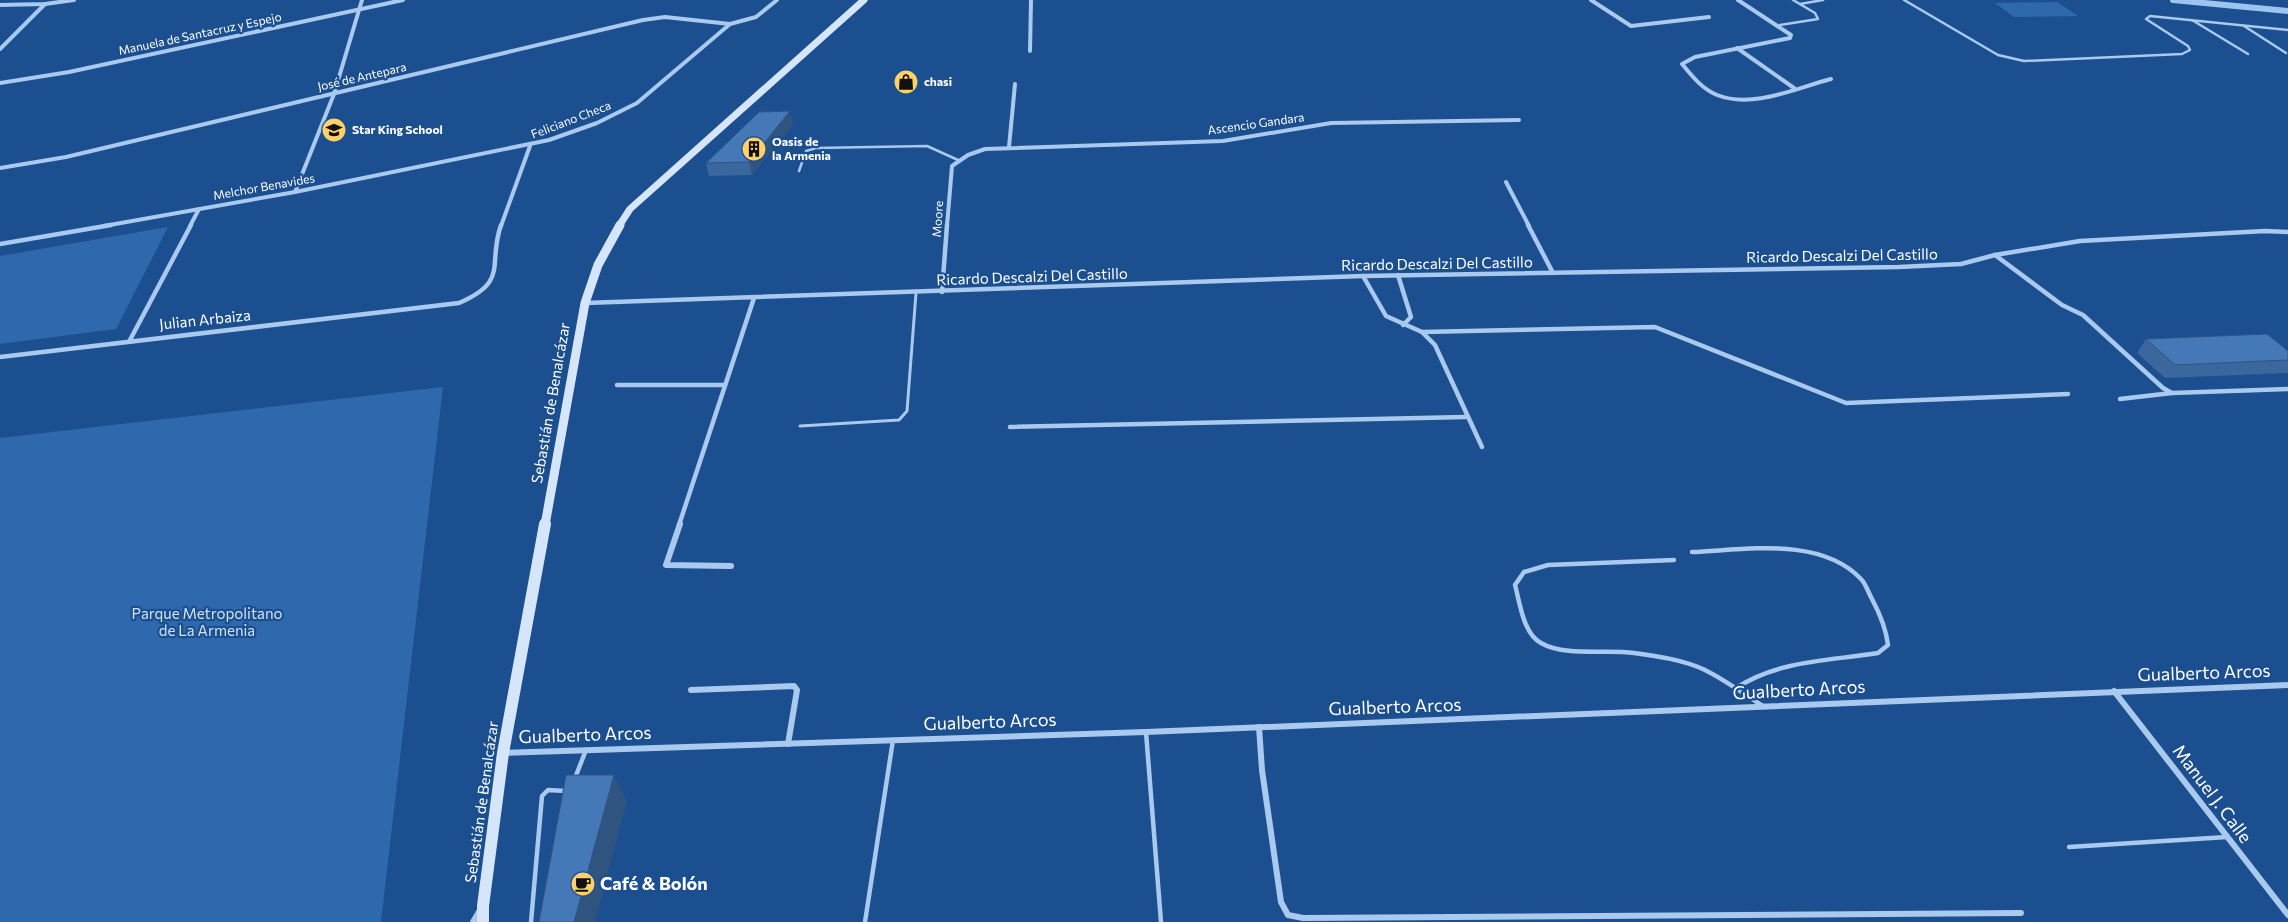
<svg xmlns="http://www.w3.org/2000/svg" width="2288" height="922" font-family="Commissioner,sans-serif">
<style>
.green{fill:#2e69ad}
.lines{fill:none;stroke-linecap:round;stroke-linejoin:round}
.stream{stroke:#9cc4f0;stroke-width:6}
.service-far2{stroke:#a9c9ee;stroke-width:2.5}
.service-far1{stroke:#a9c9ee;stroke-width:3}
.service{stroke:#a9c9ee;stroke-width:4.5}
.minor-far2{stroke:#a9c9ee;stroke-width:4}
.minor-far1{stroke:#a9c9ee;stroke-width:4.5}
.minor{stroke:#a9c9ee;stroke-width:6}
.secondary-far2{stroke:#d6e6fa;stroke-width:7}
.secondary-far1{stroke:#d6e6fa;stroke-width:9}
.secondary{stroke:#d6e6fa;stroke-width:12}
.wall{fill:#3a679d}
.shaded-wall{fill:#305480}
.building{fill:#4478b7;stroke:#305480}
.labels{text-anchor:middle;stroke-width:4.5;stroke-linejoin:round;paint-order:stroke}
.far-street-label{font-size:12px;fill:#fff;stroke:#1b4f8f}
.far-poi-label{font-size:12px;font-weight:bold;fill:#fff;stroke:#1b4f8f;text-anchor:start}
.street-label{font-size:15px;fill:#fff;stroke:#1b4f8f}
.park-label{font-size:15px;fill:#cfe3fa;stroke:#1b4f8f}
.near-street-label{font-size:18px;fill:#fff;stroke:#1b4f8f}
.near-poi-label{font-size:18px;font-weight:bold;fill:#fff;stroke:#1b4f8f;text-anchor:start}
</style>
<rect width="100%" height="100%" fill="#1b4f8f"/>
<g class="green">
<path d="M2057,2L2078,16L2014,17L1995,3Z"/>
<path d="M168,227L116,329L0,344V256Z"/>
<path d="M443,387L381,922H0V438Z"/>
</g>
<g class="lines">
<path class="stream" d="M2173,0L2288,11"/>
<g class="service-far2">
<path d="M1904,0L1998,55L2024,61L2182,54L2190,50L2188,46L2146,19L2150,16L2288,30"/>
<path d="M1800,4L1823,0"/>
<path d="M2192,20L2248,54"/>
<path d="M1780,25L1818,19L1815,13L1793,0"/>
<path d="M2244,26L2286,53"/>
<path d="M799,171L806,151L816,148L927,146L958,160"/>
</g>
<path class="service-far1" d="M800,426L899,420L907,411L916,293"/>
<g class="service">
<path d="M1692,552C1745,550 1820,536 1861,579C1866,584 1868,592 1872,599C1880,614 1886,628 1888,645L1878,653C1829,661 1779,660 1736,688"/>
<path d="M1674,560L1548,565L1524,572L1515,585C1520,603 1523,633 1541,643C1565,657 1607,649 1634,653C1657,656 1684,660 1705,670C1725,680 1744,694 1763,706"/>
<path d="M1146,732L1161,922"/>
<path d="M575,778L586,750"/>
<path d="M2069,847L2227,837"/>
<path d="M531,922L542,796L548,790L566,791"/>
<path d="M865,922L893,740"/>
</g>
<g class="minor-far2">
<path d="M1591,0L1631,26L1709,17"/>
<path d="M1738,0L1791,35L1790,38L1695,57L1682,64C1692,76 1702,89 1717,95C1753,109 1796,88 1831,79"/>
<path d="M0,5L45,4L74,0"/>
<path d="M1737,48L1794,88"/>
<path d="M0,49L45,4"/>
<path d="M1030,51L1031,0"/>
<path d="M0,83L69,72L403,0"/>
<path d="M1009,147L1015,84"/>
<path d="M0,168L66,157L643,20L665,17L730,24"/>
<path d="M1506,182L1529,226"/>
<path d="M295,192L334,94L362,0"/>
<path d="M104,226L295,192L549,140L597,123L637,103L730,24L756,17L777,0"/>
<path d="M190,226L199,209"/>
<path d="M501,226L530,146"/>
<path d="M947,226L952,166L968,155L985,149L1223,141L1331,123L1519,120"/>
</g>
<g class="minor-far1">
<path d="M1528,225L1553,273"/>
<path d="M0,244L111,225"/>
<path d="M1995,255L2062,305L2083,315L2163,388L2172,393L2288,389"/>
<path d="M1398,275L1411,317L1403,325"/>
<path d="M1363,276L1386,316L1422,332L1435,345L1482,447"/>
<path d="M942,292L947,225"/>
<path d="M585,303L1363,276L1899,267L1961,264L1995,255L2080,241L2265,231L2288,232"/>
<path d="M1422,332L1655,327L1846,403L2068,394"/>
<path d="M130,340L191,225"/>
<path d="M0,357L459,303C510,281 487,265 501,225"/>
<path d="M617,385H725"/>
<path d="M2120,399L2172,393"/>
<path d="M1010,427L1466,417"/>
<path d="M679,525L754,298"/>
</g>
<g class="minor">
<path d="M680,524L666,565L731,566"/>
<path d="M691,690L794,686L797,690L788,744"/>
<path d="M2114,691L2288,915"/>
<path d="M1259,727L1262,770L1281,902L1288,915L1303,918L2021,913"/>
<path d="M503,753L1146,732L2288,685"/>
<path d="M473,922L480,910"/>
</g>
<path class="secondary-far2" d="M619,226L630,209L864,0"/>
<path class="secondary-far1" d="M545,525L585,303L598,265L620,225"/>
<path class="secondary" d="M483,922V906L503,753L545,524"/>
</g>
<g class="wall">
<path d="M793,124L752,175L709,176L706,163Z"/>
<path d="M2146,339L2288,360V373L2165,378L2137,353Z"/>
</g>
<g class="shaded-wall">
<path d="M790,111L793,124L752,175L749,162Z"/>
<path d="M614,775L627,801L595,922H574Z"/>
</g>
<g class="building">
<path d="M790,111L749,162L706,163L759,112Z"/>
<path d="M2267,334L2288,351V360L2175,365L2146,339Z"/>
<path d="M566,775H614L574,922H539Z"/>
</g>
<defs>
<symbol id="shop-disc" viewBox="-11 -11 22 22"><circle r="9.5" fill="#ffd166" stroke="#1b4f8f"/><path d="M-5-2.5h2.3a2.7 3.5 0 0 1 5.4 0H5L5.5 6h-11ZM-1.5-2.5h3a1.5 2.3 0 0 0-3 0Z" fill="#111"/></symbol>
<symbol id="school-disc" viewBox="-11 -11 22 22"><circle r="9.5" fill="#ffd166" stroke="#1b4f8f"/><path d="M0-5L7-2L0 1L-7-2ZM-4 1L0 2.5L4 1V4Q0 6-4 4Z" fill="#111"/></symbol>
<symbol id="building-disc" viewBox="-11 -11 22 22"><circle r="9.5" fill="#ffd166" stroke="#1b4f8f"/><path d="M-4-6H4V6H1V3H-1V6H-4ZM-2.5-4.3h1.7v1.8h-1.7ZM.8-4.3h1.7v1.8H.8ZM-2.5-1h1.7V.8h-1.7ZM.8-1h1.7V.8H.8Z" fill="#111"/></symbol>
<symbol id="cafe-disc" viewBox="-11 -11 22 22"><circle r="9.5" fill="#ffd166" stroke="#1b4f8f"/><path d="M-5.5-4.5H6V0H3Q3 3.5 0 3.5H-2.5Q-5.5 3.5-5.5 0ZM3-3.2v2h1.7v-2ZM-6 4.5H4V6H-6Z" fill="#111"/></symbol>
</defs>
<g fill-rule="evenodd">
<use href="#shop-disc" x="892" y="68" width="28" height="28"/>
<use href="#school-disc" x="320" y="116" width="28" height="28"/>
<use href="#building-disc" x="740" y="135" width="28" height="28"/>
<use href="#cafe-disc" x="569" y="870" width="28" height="28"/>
</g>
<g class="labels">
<g class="far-street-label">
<text transform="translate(200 34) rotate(-12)" y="4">Manuela de Santacruz y Espejo</text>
<text transform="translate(362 77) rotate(-13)" y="4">José de Antepara</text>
<text transform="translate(571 120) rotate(-21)" y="4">Feliciano Checa</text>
<text transform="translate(1256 124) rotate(-8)" y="4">Ascencio Gandara</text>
<text transform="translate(264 187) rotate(-10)" y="4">Melchor Benavides</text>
<text transform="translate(938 219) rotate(-86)" y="4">Moore</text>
</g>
<g class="far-poi-label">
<text x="924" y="86">chasi</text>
<text x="352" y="134">Star King School</text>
<text x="772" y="146">Oasis de<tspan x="772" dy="14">la Armenia</tspan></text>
</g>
<g class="street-label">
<text transform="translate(1842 256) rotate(-1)" y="5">Ricardo Descalzi Del Castillo</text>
<text transform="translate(1437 264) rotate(-1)" y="5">Ricardo Descalzi Del Castillo</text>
<text transform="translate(1032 277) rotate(-2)" y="5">Ricardo Descalzi Del Castillo</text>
<text transform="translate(205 320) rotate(-6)" y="5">Julian Arbaiza</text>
<text transform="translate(551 403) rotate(-80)" y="5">Sebastián de Benalcázar</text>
<text transform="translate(482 802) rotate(-82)" y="5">Sebastián de Benalcázar</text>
</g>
<g class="park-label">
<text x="207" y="619">Parque Metropolitano<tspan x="207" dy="17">de La Armenia</tspan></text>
</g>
<g class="near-street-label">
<text transform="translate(2204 673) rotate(-2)" y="6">Gualberto Arcos</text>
<text transform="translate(1799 690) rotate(-3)" y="6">Gualberto Arcos</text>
<text transform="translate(1395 707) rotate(-2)" y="6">Gualberto Arcos</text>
<text transform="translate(990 722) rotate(-2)" y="6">Gualberto Arcos</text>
<text transform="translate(585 735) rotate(-2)" y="6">Gualberto Arcos</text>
<text transform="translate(2212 794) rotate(53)" y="6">Manuel J. Calle</text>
</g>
<g class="near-poi-label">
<text x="600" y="890">Café &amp; Bolón</text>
</g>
</g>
</svg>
